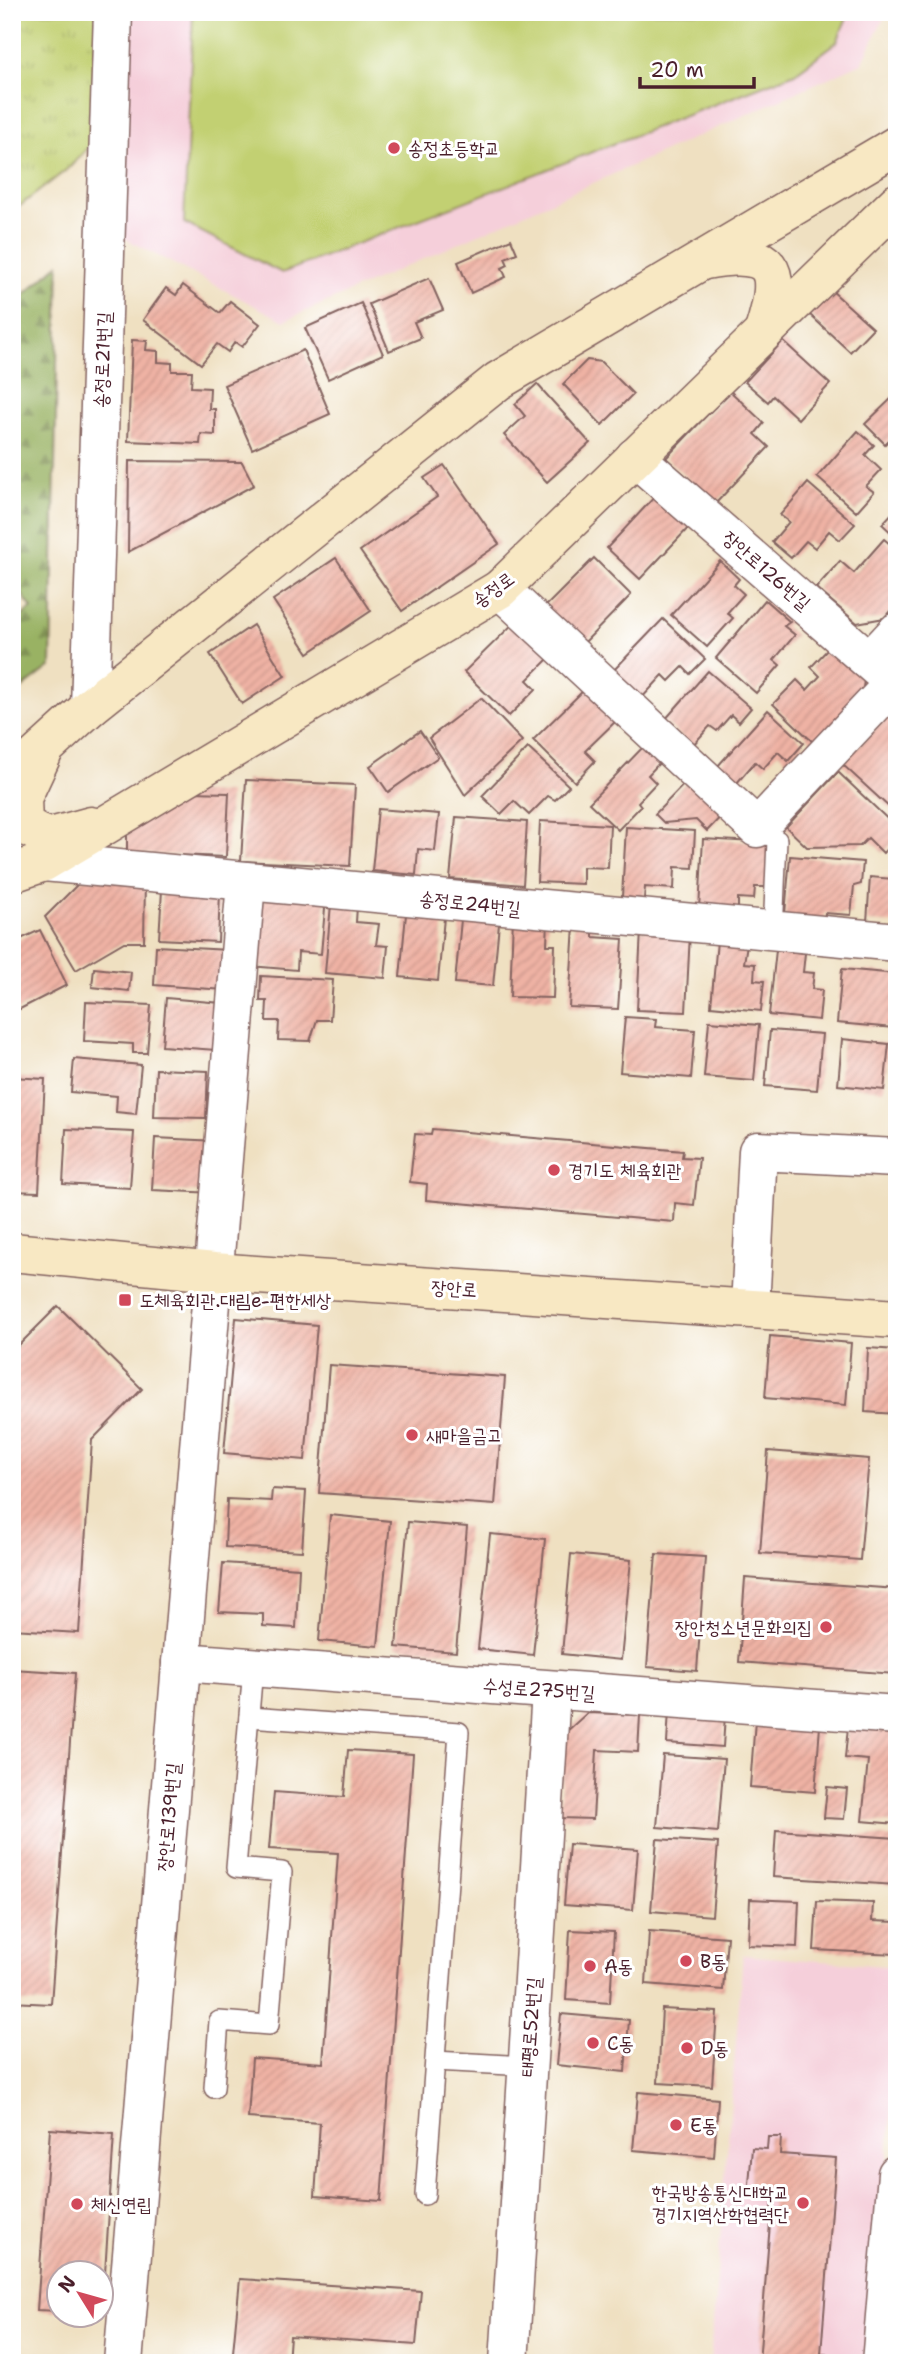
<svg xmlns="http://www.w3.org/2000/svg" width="909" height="2375" font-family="'Shantell Sans','Poor Story',sans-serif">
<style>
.built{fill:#f5cfda}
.green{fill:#c2d072;stroke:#86784e;stroke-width:2}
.forest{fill:url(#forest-firs);stroke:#726848;stroke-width:2}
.park{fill:url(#park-tufts);stroke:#86784e;stroke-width:2}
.building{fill:url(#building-hatch)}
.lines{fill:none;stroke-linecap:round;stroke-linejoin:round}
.lane-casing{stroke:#846360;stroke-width:22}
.street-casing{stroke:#846360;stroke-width:41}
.secondary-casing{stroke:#846360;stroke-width:41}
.lane{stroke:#fff;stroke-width:19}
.street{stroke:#fff;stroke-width:38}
.secondary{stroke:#f8e8c3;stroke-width:38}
.poi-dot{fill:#d1495b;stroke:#fff;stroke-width:2.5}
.labels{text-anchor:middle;stroke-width:6;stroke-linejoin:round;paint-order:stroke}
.poi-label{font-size:19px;fill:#4a1f2b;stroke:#fff;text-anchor:start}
.street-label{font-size:19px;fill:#4a1f2b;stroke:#fff}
</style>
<defs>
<pattern id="forest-firs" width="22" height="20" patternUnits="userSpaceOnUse" patternTransform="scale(1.75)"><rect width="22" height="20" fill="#99b264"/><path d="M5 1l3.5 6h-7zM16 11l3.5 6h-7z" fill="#7f9053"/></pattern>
<pattern id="park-tufts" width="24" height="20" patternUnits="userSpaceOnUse" patternTransform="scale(1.75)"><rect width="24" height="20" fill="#c2d072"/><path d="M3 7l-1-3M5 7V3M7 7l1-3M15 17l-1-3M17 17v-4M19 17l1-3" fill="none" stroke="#a8b263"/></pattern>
<pattern id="building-hatch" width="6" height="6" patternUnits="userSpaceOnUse" patternTransform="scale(1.75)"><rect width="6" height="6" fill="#efb2a4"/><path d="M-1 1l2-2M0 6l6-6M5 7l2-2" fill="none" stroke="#ce998d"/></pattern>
</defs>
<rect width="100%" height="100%" fill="#fff"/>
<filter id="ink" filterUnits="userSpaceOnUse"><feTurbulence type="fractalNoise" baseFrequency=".0143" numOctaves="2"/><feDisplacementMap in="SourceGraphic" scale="14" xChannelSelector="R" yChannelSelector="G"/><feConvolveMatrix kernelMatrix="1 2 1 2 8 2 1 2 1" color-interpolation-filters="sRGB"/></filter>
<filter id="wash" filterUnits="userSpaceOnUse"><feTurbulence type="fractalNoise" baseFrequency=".00686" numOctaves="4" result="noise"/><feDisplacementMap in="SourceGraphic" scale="28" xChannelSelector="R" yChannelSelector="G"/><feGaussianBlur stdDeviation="1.57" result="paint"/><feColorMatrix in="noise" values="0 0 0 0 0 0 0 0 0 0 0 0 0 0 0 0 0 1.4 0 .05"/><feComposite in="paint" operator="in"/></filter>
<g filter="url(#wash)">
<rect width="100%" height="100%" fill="#efe0c1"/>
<g class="built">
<path d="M121,12H887L862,63L284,321L116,234Z"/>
<path d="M743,1955L897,1967V2043L871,2363H710Z"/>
</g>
<path class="green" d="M193,12H849L837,42L795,73L282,273L184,223Z"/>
<path class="forest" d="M59,264L51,666L12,696V624L32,608L12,582V305Z"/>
<path class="park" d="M12,12H100L97,138L70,167L12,212Z"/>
<g id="blocks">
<g class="building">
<path d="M511,239L517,253L505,258L508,265L502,268L506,277L471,293L458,262Z"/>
<path d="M429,278L443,310L414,322L421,338L389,351L369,304Z"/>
<path d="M183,285L220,313L230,301L260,324L242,347L235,342L228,352L217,344L201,364L143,320L166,288L176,295Z"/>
<path d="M831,290L873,328L850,352L809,314Z"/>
<path d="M361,303L383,354L328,379L305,328Z"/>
<path d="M132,340L147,341L146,350L158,351V362L172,363V371H192L191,387L210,388L209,409H215V435L201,434L200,444L128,441Z"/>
<path d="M783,341L830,384L798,419L773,396L768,402L745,382Z"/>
<path d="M303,350L330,414L252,449L224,385Z"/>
<path d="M587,360L601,362L633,394L602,425L563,384Z"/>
<path d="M537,384L590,443L547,482L504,435L525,416L515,404Z"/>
<path d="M730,391L764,423L755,434L769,447L715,504L666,458Z"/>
<path d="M897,393V440L893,436L885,444L865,424Z"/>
<path d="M858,431L874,445L865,455L881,470L866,486L874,492L856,512L817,477Z"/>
<path d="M129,461L242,462L254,485L128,552Z"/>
<path d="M444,465L499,544L402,611L360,551L437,497L424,478Z"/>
<path d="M808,483L855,524L840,540L829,531L815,548L806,541L791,558L772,542L789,522L780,515Z"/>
<path d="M658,493L692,524L640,579L607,548Z"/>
<path d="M897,508V538L882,524Z"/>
<path d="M884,539L897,550V603L884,618L857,623L816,588L840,561L854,573Z"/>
<path d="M336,558L371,611L308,653L273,600Z"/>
<path d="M594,558L631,595L580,647L543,609Z"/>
<path d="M720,561L739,579L734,585L744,594L727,613L733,618L707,647L671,615Z"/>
<path d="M765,600L790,622L784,626L795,635L774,660L780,665L756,693L716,658Z"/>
<path d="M521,616L556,651L527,680L536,689L509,716L464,672Z"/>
<path d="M663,619L705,659L690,674L683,667L669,681L663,675L639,701L611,673Z"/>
<path d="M253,625L285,676L242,704L210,654Z"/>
<path d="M830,647L864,679L862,697L816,745L773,704L797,680L807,690L820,676L811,667Z"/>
<path d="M708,671L751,708L739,722L731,715L717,731L710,726L692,746L664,721Z"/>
<path d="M587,687L618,719L585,751L595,761L575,782L533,740Z"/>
<path d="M481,698L522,741L465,795L429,738Z"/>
<path d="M897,706V802L891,809L842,764Z"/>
<path d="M768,710L804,743L788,761L778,752L763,769L755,762L736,784L717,767Z"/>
<path d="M420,731L438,757L388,792L370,766Z"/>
<path d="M647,743L663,759L648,775L656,783L638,802L641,806L618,830L589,803Z"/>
<path d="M528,748L569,786L555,800L548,796L529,815L514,801L501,814L482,796Z"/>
<path d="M838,772L897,828V838L883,853L868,838L860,846L807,847L786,827Z"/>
<path d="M694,774L729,808L707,831L696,820L664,823L655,814Z"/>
<path d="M246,780L355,785L350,866L241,861Z"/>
<path d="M191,792L229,793L226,857L127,853V828Z"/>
<path d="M378,809L439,814L435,851L418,849L416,875L372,871Z"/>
<path d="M456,817L527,822L523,885L450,879Z"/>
<path d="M540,821L610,825L608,868L583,867V884L537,882Z"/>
<path d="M626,827L695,831L693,868L675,867L674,889L645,887L644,899L622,897Z"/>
<path d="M703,839L770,843L767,887H755L754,899L738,898V911L699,909Z"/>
<path d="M790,856L863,862L861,884L854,886L851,915L825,913L823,929L784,926Z"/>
<path d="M895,857L897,924L867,922L870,877L893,879Z"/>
<path d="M83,879H145L144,942H124L76,970L45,917Z"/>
<path d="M162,890L220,892L218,942L159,939Z"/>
<path d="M272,893L326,897L321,954L298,952L297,970L250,966L255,912Z"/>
<path d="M331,904L357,906L356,922L379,924L376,945L388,946L385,978L325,973Z"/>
<path d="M407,904L445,907L438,981L400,977Z"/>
<path d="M462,909L500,913L493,986L455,983Z"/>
<path d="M513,917L548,919L547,945H555L553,998L510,997Z"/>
<path d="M574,925L593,926V937L623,939L618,1009L569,1007Z"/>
<path d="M40,930L67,985L12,1013V943Z"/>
<path d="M641,930L690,933L686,1012L637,1010Z"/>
<path d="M717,941L747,944L744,963L755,964L754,980L764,981L761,1011L711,1006Z"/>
<path d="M156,946L228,950L225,990L154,985Z"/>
<path d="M776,950L805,953L803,972L814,973L812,989L822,990L819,1020L769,1015Z"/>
<path d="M94,968L131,972L129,991L92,987Z"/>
<path d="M842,969L897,974L894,1028L837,1023Z"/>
<path d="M261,976L333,980L330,1020H317L310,1041L278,1040L279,1021H266L267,1001H260Z"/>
<path d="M166,998L221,1003L216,1050L162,1046Z"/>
<path d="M86,1002L151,1005L147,1053H133V1044L84,1041Z"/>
<path d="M625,1017L656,1019L655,1027L695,1030L691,1078L620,1072Z"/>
<path d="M709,1021L759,1025L754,1081L704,1077Z"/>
<path d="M770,1030L822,1034L817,1090L765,1086Z"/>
<path d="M842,1039L889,1044L884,1090L838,1085Z"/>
<path d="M74,1059L141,1065L136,1114L116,1112L117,1096L71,1092Z"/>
<path d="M156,1069L208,1071L206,1118L154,1117Z"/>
<path d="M12,1077L45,1079L39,1192L12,1191Z"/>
<path d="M66,1129L134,1132L130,1188L63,1184Z"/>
<path d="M432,1129L683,1151L682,1157L699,1158L694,1205L675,1203L674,1222L426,1200L427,1184L410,1182L415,1134L431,1135Z"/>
<path d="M155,1138L217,1141L214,1193L152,1190Z"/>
<path d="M58,1306L142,1389L92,1440L79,1633L12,1629V1347H17Z"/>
<path d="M236,1318L317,1325L305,1460L224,1453Z"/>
<path d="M770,1336L851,1343L846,1405L765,1398Z"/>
<path d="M868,1348L897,1350V1414L865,1412Z"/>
<path d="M329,1365L505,1377L495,1505L319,1493Z"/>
<path d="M768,1451L869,1459L860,1560L760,1553Z"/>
<path d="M272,1489L306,1491L302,1551L225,1547L227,1499L271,1501Z"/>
<path d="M330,1515L390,1521L378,1646L319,1641Z"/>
<path d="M408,1522L467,1527L456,1652L396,1647Z"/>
<path d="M490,1534L545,1539L533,1655L478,1649Z"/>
<path d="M571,1554L631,1560L621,1660L562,1654Z"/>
<path d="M656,1554L705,1557L697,1671L647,1667Z"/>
<path d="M223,1563L299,1568L296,1628L263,1626V1614L219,1612Z"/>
<path d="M745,1578L897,1589L895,1674L739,1662Z"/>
<path d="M12,1669L75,1673L51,2004L12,2002Z"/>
<path d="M669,1710L725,1714L723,1747L667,1743Z"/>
<path d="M587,1713L640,1715L638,1752L597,1750L593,1819L560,1818L565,1733Z"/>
<path d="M755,1720L820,1726L815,1792L750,1787Z"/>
<path d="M848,1727L897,1731V1824L862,1821L868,1760L845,1758Z"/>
<path d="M348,1750L413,1754L381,2201L315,2196L320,2123L248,2118L252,2058L323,2063L338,1853L269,1849L274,1792L344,1797Z"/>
<path d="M663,1755L724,1759L718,1832L657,1827Z"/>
<path d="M827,1787L847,1789L844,1819L824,1818Z"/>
<path d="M776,1830L897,1838L896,1885L773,1877Z"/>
<path d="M657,1839L718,1843L712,1916L651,1911Z"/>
<path d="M569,1844L638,1849L633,1910L564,1905Z"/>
<path d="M750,1899L799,1901L797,1947L748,1945Z"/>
<path d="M817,1901L873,1903L872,1921L897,1922L896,1954L814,1950Z"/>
<path d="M570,1930L614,1932L610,2003L566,2000Z"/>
<path d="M649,1931L727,1937L723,1990L646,1984Z"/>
<path d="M662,2009L717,2012L712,2086L658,2083Z"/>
<path d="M561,2014L629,2020L625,2072L556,2065Z"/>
<path d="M638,2092L718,2099L714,2157L633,2150Z"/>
<path d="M50,2129L114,2134L104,2288L102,2274H60V2311L37,2310Z"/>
<path d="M768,2137H781L780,2154L836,2158L821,2354L858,2357L857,2363H759L772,2198L748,2196L752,2148L767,2149Z"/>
<path d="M240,2279L421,2291L416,2345L290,2336L288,2363H232Z"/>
</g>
</g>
</g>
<g filter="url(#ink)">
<use href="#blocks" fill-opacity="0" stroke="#846360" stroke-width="2"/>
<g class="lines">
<defs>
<g id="lane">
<path d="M757,828L777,840L773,933"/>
<path d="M249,1717L459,1732L425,2195"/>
<path d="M435,2061L528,2066"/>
<path d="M214,2088L219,2021L269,2025L282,1872L236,1868L253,1668"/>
</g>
<g id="street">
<path d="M635,457L897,685"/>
<path d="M500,589L757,828L894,683"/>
<path d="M871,660L897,632"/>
<path d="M90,707L113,12"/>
<path d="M44,862L897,942"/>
<path d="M750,1308L758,1151L897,1158"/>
<path d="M181,1662L897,1715"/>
<path d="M123,2363L246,882"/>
<path d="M509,2363L551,1691"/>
<path d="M881,2363L897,2174"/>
</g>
<g id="secondary">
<path d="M705,260C774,248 784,267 764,331"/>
<path d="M42,755L22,798L23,824L47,838L91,826"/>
<path d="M12,778L90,707L498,381L897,145"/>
<path d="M12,873L44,862L500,589L897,203"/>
<path d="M12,1252L214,1272L897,1319"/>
</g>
</defs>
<use href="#lane" class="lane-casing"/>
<use href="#street" class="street-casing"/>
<use href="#secondary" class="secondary-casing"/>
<use href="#lane" class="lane"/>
<use href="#street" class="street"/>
<use href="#secondary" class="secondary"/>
</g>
</g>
<g class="poi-dot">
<circle cx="394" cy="148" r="7"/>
<circle cx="554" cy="1170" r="7"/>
<rect x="118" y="1293" width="14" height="14" rx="3.5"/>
<circle cx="412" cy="1435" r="7"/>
<circle cx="826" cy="1627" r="7"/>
<circle cx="686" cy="1961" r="7"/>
<circle cx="590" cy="1966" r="7"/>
<circle cx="593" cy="2043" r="7"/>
<circle cx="687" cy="2048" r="7"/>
<circle cx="676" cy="2125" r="7"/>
<circle cx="803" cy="2203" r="7"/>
<circle cx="77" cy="2204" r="7"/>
</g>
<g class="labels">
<g class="poi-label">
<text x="408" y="155">송정초등학교</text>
<text x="568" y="1177">경기도 체육회관</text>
<text x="139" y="1307">도체육회관.대림e-편한세상</text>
<text x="426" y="1442">새마을금고</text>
<text x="812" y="1634" text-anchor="end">장안청소년문화의집</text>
<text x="700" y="1968">B동</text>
<text x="604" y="1973">A동</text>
<text x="607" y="2050">C동</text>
<text x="701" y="2055">D동</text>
<text x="690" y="2132">E동</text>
<text x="789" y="2199" text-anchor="end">한국방송통신대학교<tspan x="789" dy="22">경기지역산학협력단</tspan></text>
<text x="91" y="2211">체신연립</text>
</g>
<g class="street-label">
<text transform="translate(102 360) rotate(-88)" y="7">송정로21번길</text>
<text transform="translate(767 570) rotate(41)" y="7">장안로126번길</text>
<text transform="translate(493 589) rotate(-36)" y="7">송정로</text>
<text transform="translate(470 903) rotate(6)" y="7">송정로24번길</text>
<text transform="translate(454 1288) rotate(4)" y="7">장안로</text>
<text transform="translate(539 1689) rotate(4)" y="7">수성로275번길</text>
<text transform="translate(168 1817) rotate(-85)" y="7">장안로139번길</text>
<text transform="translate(530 2027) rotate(-86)" y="7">태평로52번길</text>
</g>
</g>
<rect width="909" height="2375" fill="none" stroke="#fff" stroke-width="42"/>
<g transform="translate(80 2294) rotate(307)"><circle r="33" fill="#ffffff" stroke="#b7a5aa" stroke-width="2"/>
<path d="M0-5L12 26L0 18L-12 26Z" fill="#d1495b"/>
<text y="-10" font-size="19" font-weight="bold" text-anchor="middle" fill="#4a1f2b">N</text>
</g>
<path d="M640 77v10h114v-10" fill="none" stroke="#4a1f2b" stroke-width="3.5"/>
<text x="650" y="77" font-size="21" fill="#4a1f2b" stroke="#ffffff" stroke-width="5" paint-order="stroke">20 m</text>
</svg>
